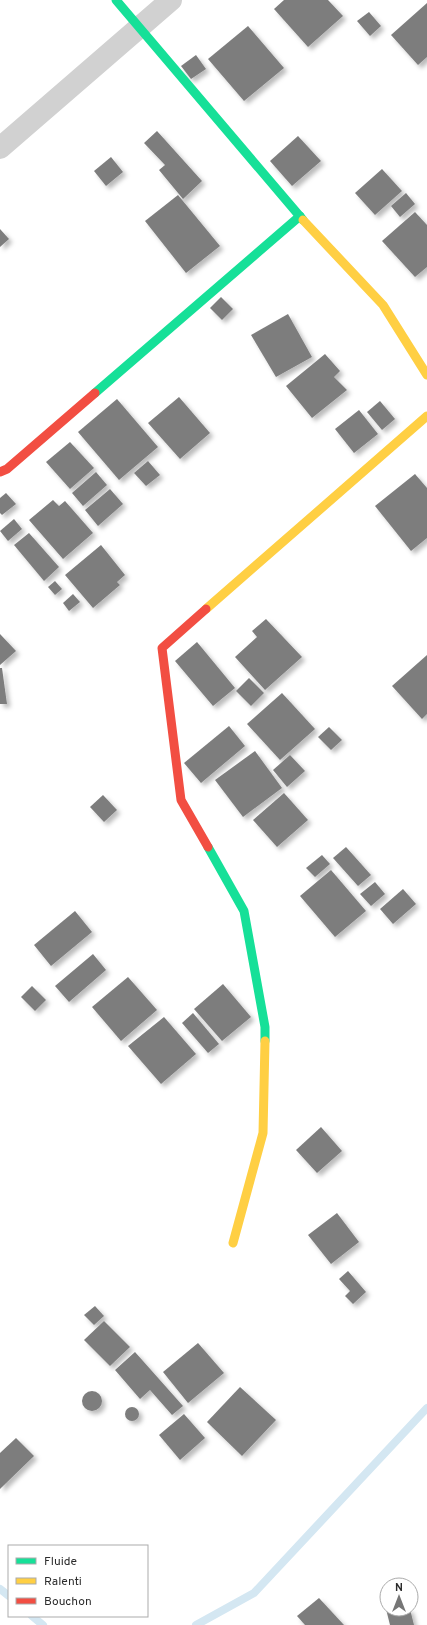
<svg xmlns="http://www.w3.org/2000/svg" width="427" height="1625" font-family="Overpass,sans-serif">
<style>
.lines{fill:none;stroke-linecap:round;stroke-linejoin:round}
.stream{stroke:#d4e7f2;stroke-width:8}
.building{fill:#7d7d7d;filter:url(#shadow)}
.street{stroke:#d1d1d1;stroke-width:22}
.fast{stroke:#16e098;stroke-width:9}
.slow{stroke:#ffcf43;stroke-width:9}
.jam{stroke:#f24e42;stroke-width:9}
</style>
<defs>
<filter id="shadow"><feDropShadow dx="3.5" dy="3.5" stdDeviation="2" flood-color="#0004"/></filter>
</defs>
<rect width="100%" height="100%" fill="#fff"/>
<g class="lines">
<g class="stream">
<path d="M0,1589L9,1596"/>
<path d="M32,1616L43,1625"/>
<path d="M196,1625L254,1593L427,1408"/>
</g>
</g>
<g class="building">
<path d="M284,0H328L343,16L308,47L274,9Z"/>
<path d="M427,3V57L418,65L391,35Z"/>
<path d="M369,12L381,26L370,36L357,21Z"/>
<path d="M248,26L284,68L244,101L208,59Z"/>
<path d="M196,55L206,69L191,79L181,66Z"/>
<path d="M157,131L202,181L183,199L159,170L165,165L144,143Z"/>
<path d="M298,136L321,161L292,186L270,161Z"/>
<path d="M111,157L123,172L106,186L94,171Z"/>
<path d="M382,169L402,191L375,215L355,193Z"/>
<path d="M406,193L415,204L400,217L391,206Z"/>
<path d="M178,195L220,246L186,273L145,221Z"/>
<path d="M415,212L427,225V267L415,277L382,241Z"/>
<path d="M0,229L9,239L0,247Z"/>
<path d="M221,297L233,309L222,320L210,308Z"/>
<path d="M288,314L312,357L276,377L251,335Z"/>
<path d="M325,354L340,371L334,377L347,390L312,418L286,386Z"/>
<path d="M179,397L210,433L180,459L148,423Z"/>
<path d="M117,399L158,447L119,480L78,432Z"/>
<path d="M380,401L395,419L382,430L367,412Z"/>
<path d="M359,410L378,434L354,453L335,429Z"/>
<path d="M70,442L94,468L70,489L46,462Z"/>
<path d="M148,461L160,475L146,486L134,473Z"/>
<path d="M96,472L107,485L83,506L72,493Z"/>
<path d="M415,474L427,488V538L411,551L375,506Z"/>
<path d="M110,489L123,504L98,526L85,510Z"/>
<path d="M6,493L16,504L2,515L0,513V498Z"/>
<path d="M53,500L59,506L65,501L93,533L63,559L29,520Z"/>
<path d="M14,519L22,529L8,541L0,531Z"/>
<path d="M29,533L59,567L44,581L14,545Z"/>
<path d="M101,545L125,575L117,582L120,585L93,608L65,575Z"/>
<path d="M55,581L62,589L55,595L48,587Z"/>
<path d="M73,594L80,602L69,611L63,603Z"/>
<path d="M266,619L302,657L265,690L235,657L257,637L252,631Z"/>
<path d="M0,634L16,651L0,665Z"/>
<path d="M197,642L235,688L213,706L175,661Z"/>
<path d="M427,655V714L422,719L392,686Z"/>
<path d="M0,668H2L7,704H0Z"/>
<path d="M249,678L264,693L251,706L236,691Z"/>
<path d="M282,693L315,729L280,760L247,724Z"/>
<path d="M229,726L245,746L201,783L184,763Z"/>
<path d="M329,727L342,740L331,750L318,737Z"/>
<path d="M255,751L282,788L243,817L215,780Z"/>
<path d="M290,755L305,771L287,787L273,770Z"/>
<path d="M284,793L308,820L277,847L253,820Z"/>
<path d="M103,795L117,810L104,822L90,807Z"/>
<path d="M346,847L371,875L358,886L333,858Z"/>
<path d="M322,855L330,864L315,877L306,868Z"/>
<path d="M331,870L366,911L335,937L300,896Z"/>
<path d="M375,882L385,894L371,906L360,894Z"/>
<path d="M403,889L416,904L393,924L380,909Z"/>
<path d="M75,911L92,932L51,966L34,945Z"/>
<path d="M93,954L106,970L69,1002L55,986Z"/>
<path d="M128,977L157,1010L121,1041L92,1007Z"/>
<path d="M223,984L251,1017L222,1041L194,1009Z"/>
<path d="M32,986L46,1000L35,1011L21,997Z"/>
<path d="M193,1013L219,1044L208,1053L182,1023Z"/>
<path d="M164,1017L196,1054L161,1084L128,1046Z"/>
<path d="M321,1127L342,1151L317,1173L296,1150Z"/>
<path d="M337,1213L359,1242L331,1264L308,1235Z"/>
<path d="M348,1271L366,1292L353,1304L345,1296L350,1291L339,1279Z"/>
<path d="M95,1306L104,1316L94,1325L84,1315Z"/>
<path d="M104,1321L130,1347L110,1366L84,1340Z"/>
<path d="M198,1343L224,1373L188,1403L163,1372Z"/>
<path d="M135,1352L183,1406L172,1415L150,1390L140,1399L115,1370Z"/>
<path d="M240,1387L276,1420L242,1456L207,1422Z"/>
<circle cx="92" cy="1401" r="10"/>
<circle cx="132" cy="1414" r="7"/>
<path d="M184,1414L205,1438L180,1460L159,1435Z"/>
<path d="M16,1438L34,1456L0,1489V1453Z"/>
<path d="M319,1598L344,1625H305L297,1616Z"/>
<path d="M387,1600V1609H410L414,1625H390L384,1601Z"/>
</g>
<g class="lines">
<path class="street" d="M0,148L171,0"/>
<g class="fast">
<path d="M116,0L303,220"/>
<path d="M95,393L300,216"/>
<path d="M208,847L244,911L265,1027V1041"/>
</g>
<g class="slow">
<path d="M303,220L383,305L427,375"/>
<path d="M206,609L427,416"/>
<path d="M233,1243L263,1133L265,1041"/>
</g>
<g class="jam">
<path d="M0,472L7,469L95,393"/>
<path d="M206,609L162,648L181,800L208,847"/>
</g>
</g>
<rect x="8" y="1545" width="140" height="72" fill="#ffffff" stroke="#ababab"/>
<rect x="16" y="1558" width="20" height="6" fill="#16e098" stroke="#ababab"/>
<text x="44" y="1565" font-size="12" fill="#2c2c2c">Fluide</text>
<rect x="16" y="1578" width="20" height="6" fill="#ffcf43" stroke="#ababab"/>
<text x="44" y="1585" font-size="12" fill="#2c2c2c">Ralenti</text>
<rect x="16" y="1598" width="20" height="6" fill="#f24e42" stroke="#ababab"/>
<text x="44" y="1605" font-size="12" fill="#2c2c2c">Bouchon</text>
<g transform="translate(399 1597)"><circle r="19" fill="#ffffff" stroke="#ababab"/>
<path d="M0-3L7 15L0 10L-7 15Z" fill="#767676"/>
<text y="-6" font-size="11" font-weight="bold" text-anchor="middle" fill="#2c2c2c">N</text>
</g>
</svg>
